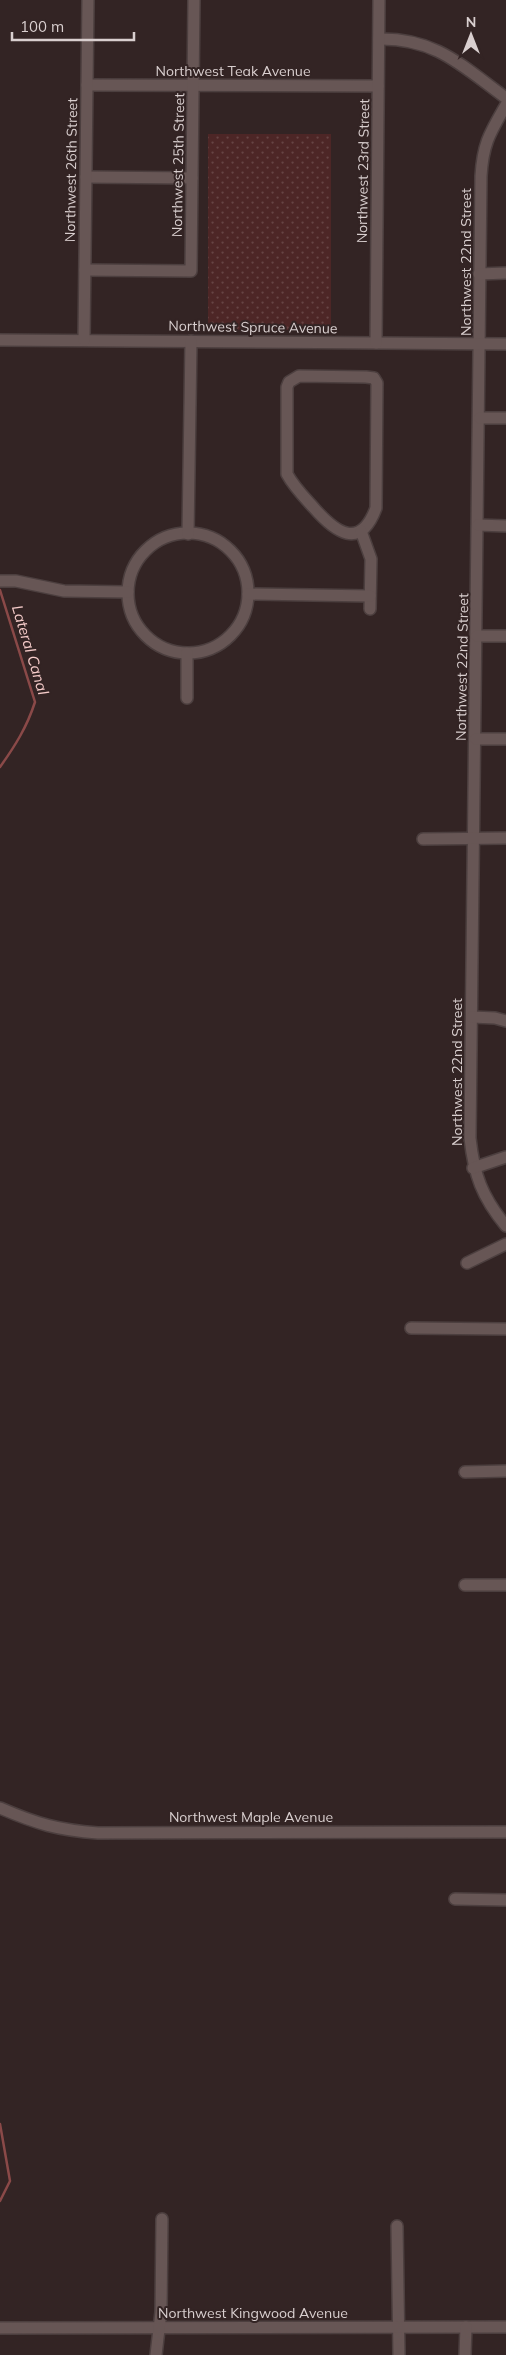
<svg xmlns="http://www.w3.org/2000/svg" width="506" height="2355" font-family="Mulish,sans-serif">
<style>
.green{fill:url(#green-dots)}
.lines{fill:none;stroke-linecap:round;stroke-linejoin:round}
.stream{stroke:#8a4948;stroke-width:2.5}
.minor-casing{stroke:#4c3f3f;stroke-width:14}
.minor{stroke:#675655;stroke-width:11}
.labels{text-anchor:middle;stroke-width:4;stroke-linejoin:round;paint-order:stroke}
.street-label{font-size:14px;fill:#d9cfcf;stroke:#332424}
.water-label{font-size:15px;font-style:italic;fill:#f6ccca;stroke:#332424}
</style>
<defs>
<pattern id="green-dots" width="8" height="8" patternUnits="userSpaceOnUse" patternTransform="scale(1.25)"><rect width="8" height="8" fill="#4d2626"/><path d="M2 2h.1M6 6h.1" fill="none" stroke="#644" stroke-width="1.8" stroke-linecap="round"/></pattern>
</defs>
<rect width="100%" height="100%" fill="#332424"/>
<rect class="green" x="208" y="134" width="123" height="196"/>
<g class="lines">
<g class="stream">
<path d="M0,590L35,702C27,727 15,746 0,767"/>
<path d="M0,2124L10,2181L0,2201"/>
</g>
<defs>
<g id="minor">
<path d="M379,39C436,38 462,66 506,98"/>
<path d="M87,85L378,86"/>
<path d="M506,105C490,133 483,143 481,176L470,1138C474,1175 482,1197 506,1226"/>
<path d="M86,177L192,178"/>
<path d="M85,270L191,271L194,0"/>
<path d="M479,274L506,273"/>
<path d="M0,340L506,344"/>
<path d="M84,340L88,0"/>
<path d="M376,343L379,0"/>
<path d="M299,376L366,377L374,378L377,383L376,508C360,551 335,532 314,508C304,497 294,487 287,474V387L289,382Z"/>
<path d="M480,418H506"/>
<path d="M478,525L506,526"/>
<path d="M361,531L371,559L370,609"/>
<circle cx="188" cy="593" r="60"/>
<path d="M188,534L191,341"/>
<path d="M0,581H16L64,591L128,592"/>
<path d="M248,594L370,596"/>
<path d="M477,636H506"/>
<path d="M187,653V698"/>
<path d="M476,739H506"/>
<path d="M423,839L506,838"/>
<path d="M472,1017L495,1018L506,1021"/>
<path d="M473,1168L506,1157"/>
<path d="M467,1263L506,1244"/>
<path d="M411,1328L506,1329"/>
<path d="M465,1472L506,1471"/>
<path d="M465,1585H506"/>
<path d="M0,1808C37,1824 58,1830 98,1833L506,1832"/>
<path d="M455,1899L506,1900"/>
<path d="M397,2226L399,2355"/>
<path d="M0,2328L506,2327"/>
<path d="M156,2355L161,2312L162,2219"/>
<path d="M465,2355L466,2327"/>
</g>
</defs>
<use href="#minor" class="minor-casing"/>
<use href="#minor" class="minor"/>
</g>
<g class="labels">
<g class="street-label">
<text x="233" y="76">Northwest Teak Avenue</text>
<text transform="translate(178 165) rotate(-89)" y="5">Northwest 25th Street</text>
<text transform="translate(71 170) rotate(-89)" y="5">Northwest 26th Street</text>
<text transform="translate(363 171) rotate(-89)" y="5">Northwest 23rd Street</text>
<text transform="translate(466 262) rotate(-90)" y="5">Northwest 22nd Street</text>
<text transform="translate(253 327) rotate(1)" y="5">Northwest Spruce Avenue</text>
<text transform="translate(462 667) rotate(-89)" y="5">Northwest 22nd Street</text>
<text transform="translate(457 1072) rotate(-90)" y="5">Northwest 22nd Street</text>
<text x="251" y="1822">Northwest Maple Avenue</text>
<text x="253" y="2318">Northwest Kingwood Avenue</text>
</g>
<g class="water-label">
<text transform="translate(30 650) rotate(73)" y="5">Lateral Canal</text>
</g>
</g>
<g transform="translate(471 35)" stroke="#332424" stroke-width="4" paint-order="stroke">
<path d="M0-4L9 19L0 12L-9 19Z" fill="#d9cfcf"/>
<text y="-8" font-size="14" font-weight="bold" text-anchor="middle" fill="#d9cfcf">N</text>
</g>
<path d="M12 32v8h122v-8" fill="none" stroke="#d9cfcf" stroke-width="2.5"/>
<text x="20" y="32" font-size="15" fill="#d9cfcf" stroke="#332424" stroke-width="4" paint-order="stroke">100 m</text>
</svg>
